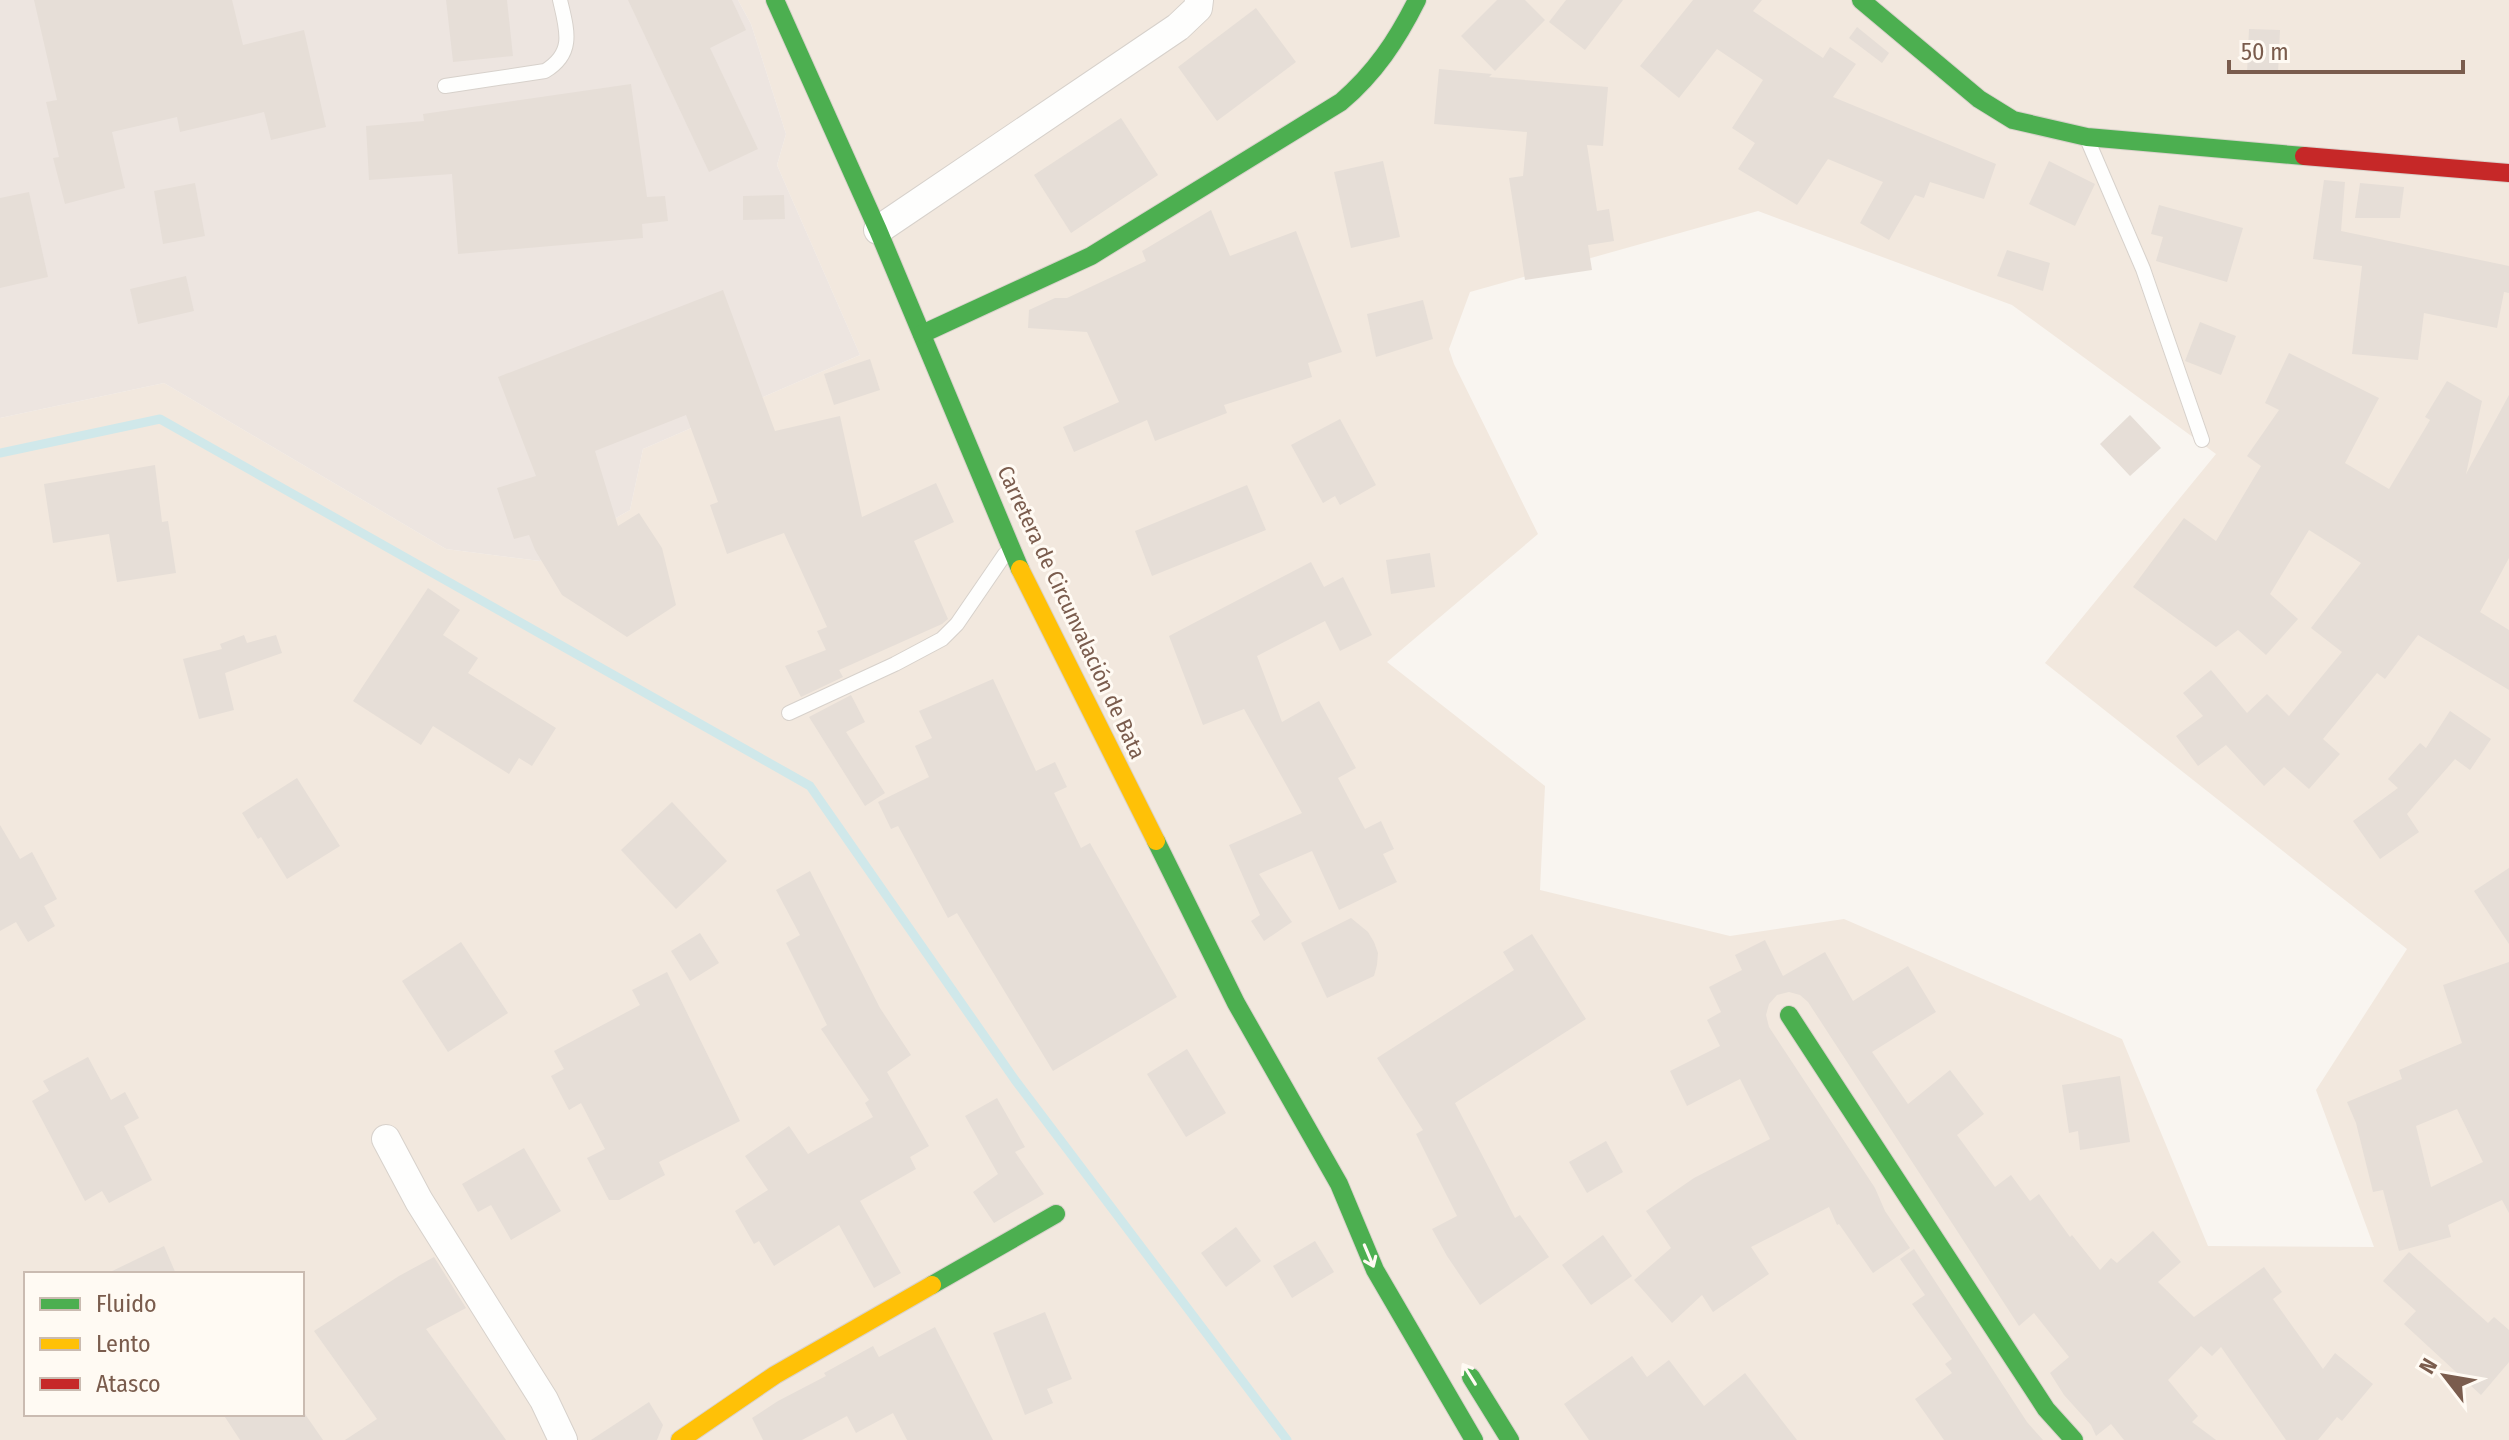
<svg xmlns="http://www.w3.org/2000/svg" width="2509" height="1440" font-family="'Fira Sans Condensed',sans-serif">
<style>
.residential{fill:#f2e8de;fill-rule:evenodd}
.industrial{fill:#ede5e0}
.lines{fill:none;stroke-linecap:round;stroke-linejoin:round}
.stream{stroke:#d0e8ea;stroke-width:9}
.building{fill:#e6ded7;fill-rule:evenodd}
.lane-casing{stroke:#d7d1cb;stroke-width:16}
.street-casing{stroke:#d7d1cb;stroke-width:30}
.fast-casing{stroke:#d9d2cb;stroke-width:20}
.slow-casing{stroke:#d9d2cb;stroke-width:20}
.jam-casing{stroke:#d9d2cb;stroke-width:20}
.lane{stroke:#fefefd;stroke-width:14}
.street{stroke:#fefefd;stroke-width:28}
.fast{stroke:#4caf50;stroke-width:18}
.slow{stroke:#ffc107;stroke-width:18}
.jam{stroke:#c62828;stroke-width:18}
.oneway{stroke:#fffaf3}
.labels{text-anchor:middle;stroke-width:6;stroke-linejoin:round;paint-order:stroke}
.street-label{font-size:22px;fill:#7a5c4d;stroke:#fffaf3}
</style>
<rect width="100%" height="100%" fill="#f9f5f0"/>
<path class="residential" d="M738,0H2509V1440H0V418L164,383L446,549L540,561L630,510L643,449L860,355L777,165L786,134L751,24ZM1758,211L2012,305L2216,454L2045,663L2407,949L2316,1090L2374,1247L2208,1246L2122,1039L1844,919L1730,936L1540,890L1545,786L1387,662L1538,534L1454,364L1449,349L1470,292ZM26,1274H302V1414H26Z"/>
<path class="industrial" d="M0,0H738L751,24L786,134L777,165L860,355L643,449L630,510L540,561L446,549L164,383L0,418Z"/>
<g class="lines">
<path class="stream" d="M0,453L160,419L810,786L1015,1080L1287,1440"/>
</g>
<g class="building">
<path d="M34,0H232L243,45L304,30L326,127L271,140L264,112L180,132L177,117L112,132L125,188L65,204L53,158L59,157L46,102L57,100Z"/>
<path d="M446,0H507L513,56L453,62Z"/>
<path d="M628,0H732L746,30L710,48L758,149L709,172Z"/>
<path d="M1497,0H1525L1545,20L1495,71L1461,36Z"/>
<path d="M1566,0H1623L1585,50L1549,22Z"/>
<path d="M1693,0H1762L1753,11L1823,58L1830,47L1856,64L1833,97L1996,164L1984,199L1930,182L1924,198L1915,195L1889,240L1860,223L1883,182L1828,159L1797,205L1738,169L1755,143L1732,128L1763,80L1717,49L1679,98L1640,66Z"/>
<path d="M1256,8L1296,62L1217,121L1178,67Z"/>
<path d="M1857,27L1889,53L1882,63L1849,38Z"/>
<path d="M2249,29L2280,30L2278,74L2247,73Z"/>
<path d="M1439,69L1492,74L1489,77L1608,87L1603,146L1587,145L1597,211L1609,209L1614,241L1588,245L1592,270L1525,280L1509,178L1523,176L1527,132L1434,124Z"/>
<path d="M631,84L647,197L665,196L668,221L642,224L643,238L458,254L452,174L369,180L366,126L424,121L423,114Z"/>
<path d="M1121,118L1158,175L1071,233L1034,175Z"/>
<path d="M1383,161L1400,237L1351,248L1334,172Z"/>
<path d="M2049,161L2095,184L2075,226L2029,204Z"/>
<path d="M2324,180L2345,182L2341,231L2509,266V293L2504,292L2497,328L2424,313L2418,360L2352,354L2362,266L2313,259Z"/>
<path d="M195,183L205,236L163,244L154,191Z"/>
<path d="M2360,183L2404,187L2400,218H2355Z"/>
<path d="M29,192L48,277L0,288V198Z"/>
<path d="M784,195L785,219L743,220V196Z"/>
<path d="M2159,205L2243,228L2227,282L2156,261L2163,237L2151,234Z"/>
<path d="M1211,210L1230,256L1296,231L1342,352L1308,363L1312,377L1224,405L1227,413L1155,441L1147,420L1074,452L1063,427L1119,402L1087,332L1028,328L1029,310L1055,298H1067L1146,261L1142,251Z"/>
<path d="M2007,250L2050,263L2043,291L1997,276Z"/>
<path d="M186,276L194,311L138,324L130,289Z"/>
<path d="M723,290L775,431L840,416L862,517L936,483L954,522L914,541L948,619L942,624L839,670L843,677L801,697L785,666L826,650L817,631L827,627L784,533L727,554L710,505L718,502L686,415L595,451L618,526L639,513L662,548L676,605L627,637L562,595L535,550L529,535L514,539L497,488L536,476L498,377Z"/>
<path d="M1423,300L1433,339L1376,357L1367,314Z"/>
<path d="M2200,322L2236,336L2221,375L2185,361Z"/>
<path d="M2289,353L2379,398L2345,463L2389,489L2430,420L2425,417L2447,381L2482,401L2466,474L2509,395V558L2480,612L2509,630V690L2418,635L2385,679L2377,673L2323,739L2340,754L2309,789L2284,767L2264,786L2226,745L2198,766L2176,736L2203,716L2183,693L2211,670L2247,713L2267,694L2289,716L2342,652L2311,628L2361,563L2309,530L2270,594L2298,619L2266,655L2238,630L2216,647L2133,587L2184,518L2216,541L2261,466L2247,456L2279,410L2265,403Z"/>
<path d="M870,359L880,390L834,405L824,374Z"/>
<path d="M2130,415L2161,448L2130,476L2100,444Z"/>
<path d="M1340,419L1376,485L1340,505L1335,496L1323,503L1291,445Z"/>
<path d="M155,465L162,522L168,521L176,573L117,582L109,534L53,543L44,484Z"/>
<path d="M1247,485L1266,530L1152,576L1135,531Z"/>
<path d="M1430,553L1435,587L1391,594L1386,560Z"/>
<path d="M1311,562L1324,587L1343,577L1372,635L1340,651L1325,621L1257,656L1282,722L1319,701L1356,768L1338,778L1365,829L1381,821L1394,849L1383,854L1397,882L1339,910L1312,851L1259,874L1292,922L1264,941L1251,921L1260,915L1229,845L1302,813L1244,709L1203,725L1169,636Z"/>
<path d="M428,588L460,610L443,635L478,658L468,673L556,728L532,766L519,758L509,774L433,726L421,745L353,701Z"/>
<path d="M244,635L247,643L276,635L282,653L225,673L234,710L199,719L183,659L222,649L220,644Z"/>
<path d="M993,679L1036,771L1055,762L1067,787L1054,793L1081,848L1090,843L1177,997L1053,1071L957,913L948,918L898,826L891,829L878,802L929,777L915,746L932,738L919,711Z"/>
<path d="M851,695L865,722L846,732L885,793L865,806L809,717Z"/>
<path d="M2450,711L2491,739L2470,770L2455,759L2407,814L2419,832L2380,859L2353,821L2398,788L2388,779L2420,743L2426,748Z"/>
<path d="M297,778L340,846L287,879L261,837L258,839L242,813Z"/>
<path d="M672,802L727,861L676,909L621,850Z"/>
<path d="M0,825L20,859L32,852L57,899L44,906L55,926L28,942L16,922L0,931Z"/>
<path d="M2509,868V944L2474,891Z"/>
<path d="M810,871L880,1008L911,1055L887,1072L929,1146L910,1157L916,1169L860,1201L901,1273L874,1288L839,1225L774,1266L759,1241L754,1244L735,1211L768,1190L745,1156L789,1126L808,1154L873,1117L865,1103L869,1100L821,1029L827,1025L786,943L800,935L776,890Z"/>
<path d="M1351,918L1368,932L1374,942L1378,953L1377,965L1374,976L1327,998L1301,943Z"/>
<path d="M700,933L719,963L690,981L671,951Z"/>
<path d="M1532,934L1586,1019L1455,1103L1515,1218L1520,1215L1549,1257L1480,1305L1447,1256L1432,1229L1457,1216L1416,1134L1423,1130L1377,1058L1514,970L1503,952Z"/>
<path d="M1765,940L1783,976L1825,952L1853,1001L1908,966L1936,1012L1872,1052L1908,1104L1950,1070L1984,1114L1957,1135L1995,1187L2011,1175L2030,1201L2039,1194L2070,1237L2072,1235L2100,1270L2111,1258L2117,1263L2153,1231L2181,1262L2158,1282L2194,1317L2264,1267L2282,1292L2273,1299L2323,1369L2335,1353L2373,1384L2342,1421L2337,1417L2318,1440H2286L2221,1347L2212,1356L2201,1346L2168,1380L2198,1416L2192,1422L2216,1440H2124L2111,1424L2096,1436L2091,1425L2064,1395L2050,1373L2069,1357L2034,1313L2019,1326L1808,1002L1800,995L1789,992L1777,995L1769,1004L1766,1015L1769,1027L1875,1188L1885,1211L1910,1248L1873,1273L1839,1224L1837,1225L1829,1207L1751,1247L1769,1274L1713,1312L1702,1295L1672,1323L1634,1280L1671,1248L1646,1211L1694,1178L1770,1139L1740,1079L1687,1106L1670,1071L1720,1046L1707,1020L1721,1012L1709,987L1742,970L1735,955Z"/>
<path d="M461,942L508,1013L448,1052L402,981Z"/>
<path d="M2509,962V1213L2502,1200L2448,1225L2451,1237L2399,1251L2383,1190L2373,1192L2356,1123L2347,1102L2402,1079L2399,1070L2462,1043L2443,985ZM2457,1109L2483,1162L2431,1187L2416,1126Z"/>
<path d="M667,972L740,1121L659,1162L665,1175L619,1200H609L587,1158L605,1149L581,1103L569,1110L551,1076L564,1069L554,1051L640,1005L632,990Z"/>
<path d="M1187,1049L1226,1113L1186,1137L1147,1074Z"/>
<path d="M88,1057L111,1100L125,1092L139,1118L124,1126L152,1180L109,1203L102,1191L85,1201L32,1101L49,1091L43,1081Z"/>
<path d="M2120,1076L2130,1142L2080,1150L2078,1131L2069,1133L2062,1085Z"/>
<path d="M997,1098L1025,1147L1015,1152L1044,1194L994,1223L973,1192L998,1174L965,1116Z"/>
<path d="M1606,1141L1623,1172L1587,1193L1569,1162Z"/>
<path d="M524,1148L561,1211L511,1240L491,1205L478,1212L462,1184Z"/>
<path d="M1236,1227L1261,1261L1226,1287L1201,1253Z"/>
<path d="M1603,1235L1632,1276L1591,1305L1562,1265Z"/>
<path d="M1315,1241L1334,1272L1292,1298L1273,1266Z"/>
<path d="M164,1246L176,1274H106Z"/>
<path d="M1914,1249L2027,1422L2043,1440H1944L1915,1399L1952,1373L1945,1364L1952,1359L1912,1304L1925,1295L1900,1259Z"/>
<path d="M2409,1252L2488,1323L2494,1317L2509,1330V1362L2481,1395L2404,1324L2416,1311L2383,1281Z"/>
<path d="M434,1257L466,1308L426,1329L506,1440H345L377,1419L314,1331L399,1276Z"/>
<path d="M1045,1312L1072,1379L1047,1389L1053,1403L1025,1415L993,1333Z"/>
<path d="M935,1327L993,1440H907L893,1413L856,1433L847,1416L802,1440H763L752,1418L778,1401L826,1376L824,1373L873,1346L879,1357Z"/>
<path d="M1632,1356L1647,1377L1669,1360L1704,1406L1745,1373L1797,1440H1589L1564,1404Z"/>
<path d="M649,1402L663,1425L657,1440H591Z"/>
<path d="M223,1414H305L323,1440H240Z"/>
</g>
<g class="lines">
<defs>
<g id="lane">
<path d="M445,86L545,71C575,53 567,30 560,0"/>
<path d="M2088,141L2143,269L2202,440"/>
<path d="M789,713L895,664L942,639L957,624L1005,554"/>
</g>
<g id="street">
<path d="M878,230L1178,27L1198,8L1199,0"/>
<path d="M386,1139L419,1201L544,1400L563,1440"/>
</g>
<g id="fast">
<path d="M775,0L878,230L1020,569"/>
<path d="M1861,0L1979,99L2013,120L2087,137L2304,156"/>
<path d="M922,334L1091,256L1341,102C1375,73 1397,40 1417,0"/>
<path d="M1156,841L1236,1003L1339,1184L1375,1270L1474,1440"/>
<path d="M1789,1015L2046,1409L2074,1440"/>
<path d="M932,1285L1056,1214"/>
<path d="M1471,1377L1510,1440"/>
</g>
<g id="slow">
<path d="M1020,569L1156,841"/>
<path d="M680,1440L775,1375L932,1285"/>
</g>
<path id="jam" d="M2304,156L2509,173"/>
</defs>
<use href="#lane" class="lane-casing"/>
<use href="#street" class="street-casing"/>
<use href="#fast" class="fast-casing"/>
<use href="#slow" class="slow-casing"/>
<use href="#jam" class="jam-casing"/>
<use href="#lane" class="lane"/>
<use href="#street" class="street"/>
<use href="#fast" class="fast"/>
<use href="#slow" class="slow"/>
<use href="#jam" class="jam"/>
</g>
<defs><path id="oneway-shaft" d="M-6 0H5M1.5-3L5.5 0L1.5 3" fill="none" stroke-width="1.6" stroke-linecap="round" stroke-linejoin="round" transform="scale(2)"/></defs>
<g class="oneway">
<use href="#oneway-shaft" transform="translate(1369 1256) rotate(67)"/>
<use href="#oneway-shaft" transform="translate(1469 1374) rotate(-122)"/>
</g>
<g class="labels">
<g class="street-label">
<text transform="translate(1072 612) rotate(65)" y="8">Carretera de Circunvalación de Bata</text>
</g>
</g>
<rect x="24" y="1272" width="280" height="144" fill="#fffaf3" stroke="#cabbb1" stroke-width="2"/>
<rect x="40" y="1298" width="40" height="12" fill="#4caf50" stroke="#cabbb1" stroke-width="2"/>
<text x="96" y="1312" font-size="24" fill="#7a5c4d">Fluido</text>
<rect x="40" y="1338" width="40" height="12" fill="#ffc107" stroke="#cabbb1" stroke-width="2"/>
<text x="96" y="1352" font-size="24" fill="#7a5c4d">Lento</text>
<rect x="40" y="1378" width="40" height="12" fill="#c62828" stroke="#cabbb1" stroke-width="2"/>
<text x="96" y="1392" font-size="24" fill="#7a5c4d">Atasco</text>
<g transform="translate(2445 1376) rotate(301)" stroke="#fffaf3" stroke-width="6" paint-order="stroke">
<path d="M0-6L14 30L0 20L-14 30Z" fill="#7a5c4d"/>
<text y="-12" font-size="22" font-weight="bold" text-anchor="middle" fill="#7a5c4d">N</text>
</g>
<path d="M2229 60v12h234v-12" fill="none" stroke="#7a5c4d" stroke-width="4"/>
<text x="2241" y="60" font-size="24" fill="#7a5c4d" stroke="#fffaf3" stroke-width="6" paint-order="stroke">50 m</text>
</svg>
